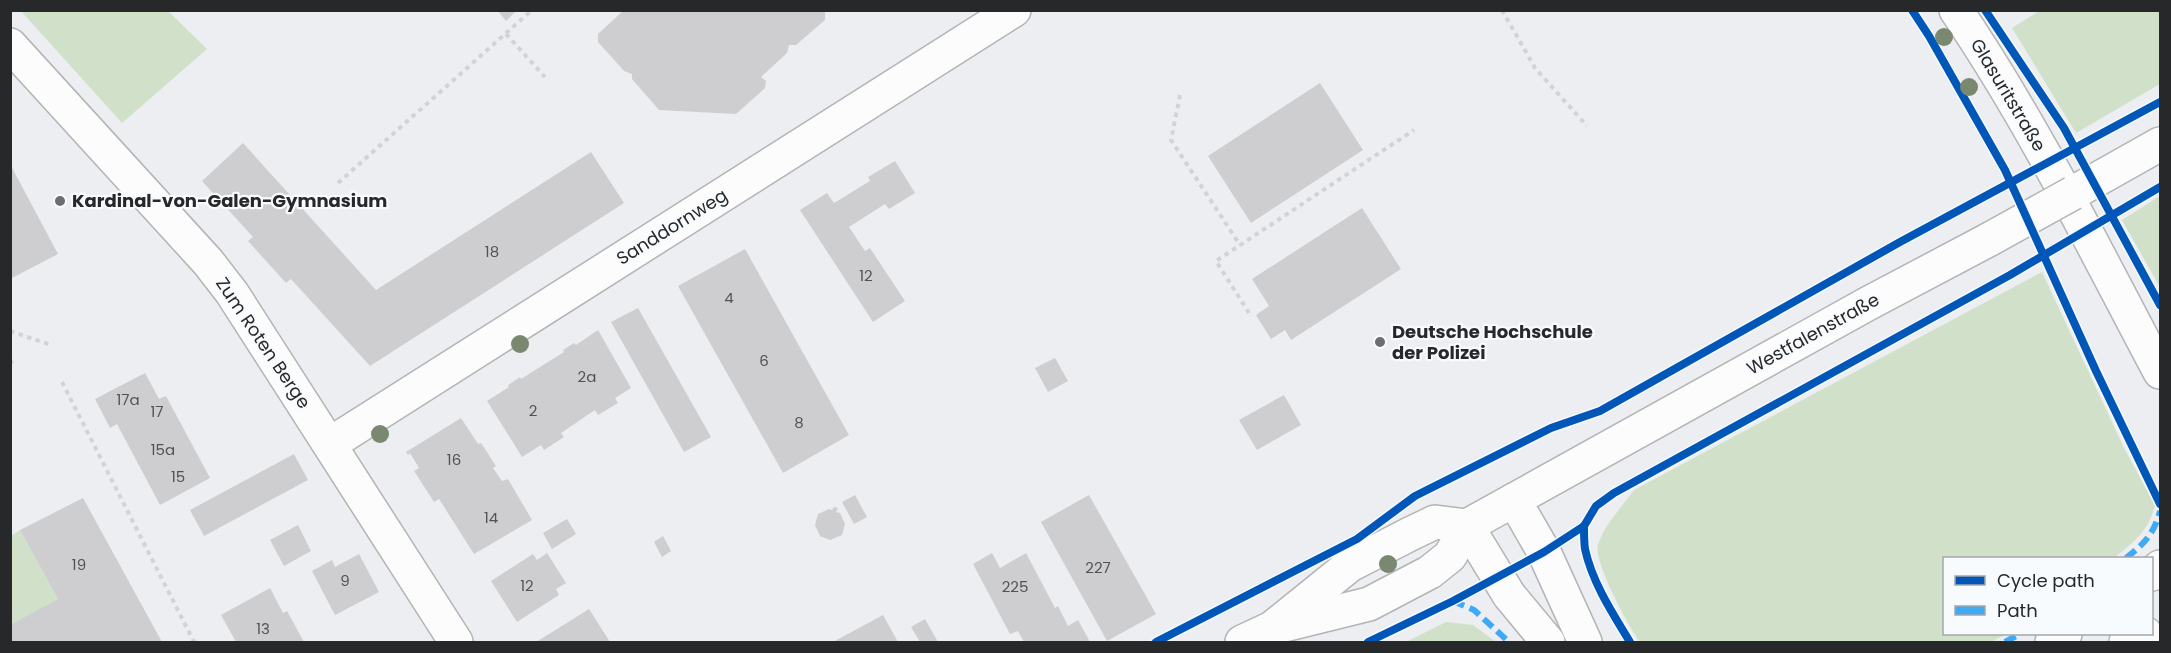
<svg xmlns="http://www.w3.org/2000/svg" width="2171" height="653" font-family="Poppins,sans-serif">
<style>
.green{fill:#d1e0c9}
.building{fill:#ceced0}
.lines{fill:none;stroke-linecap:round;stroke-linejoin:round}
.street-casing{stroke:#b2b4b6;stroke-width:36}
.secondary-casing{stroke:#b2b4b6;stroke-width:36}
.primary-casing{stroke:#b2b4b6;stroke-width:36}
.path{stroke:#d2d3d3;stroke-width:4;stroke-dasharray:4.5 4.5;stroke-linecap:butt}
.street{stroke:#fcfcfd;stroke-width:33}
.secondary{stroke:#fcfcfd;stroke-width:33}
.primary{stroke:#fcfcfd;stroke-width:33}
.primary-bridge-casing{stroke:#b2b4b6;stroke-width:36;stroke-linecap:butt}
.primary-bridge{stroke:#fcfcfd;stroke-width:33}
.quiet{stroke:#3fa9f5;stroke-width:6;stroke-dasharray:12 6;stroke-linecap:butt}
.cycleway-casing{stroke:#f8fbfe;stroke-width:11}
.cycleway{stroke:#0057b8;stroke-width:8}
.tree{fill:#7a886f}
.poi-dot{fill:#6c6d6f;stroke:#f8fbfe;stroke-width:2}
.labels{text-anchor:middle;stroke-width:4.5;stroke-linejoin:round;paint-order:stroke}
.number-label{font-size:15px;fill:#515253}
.street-label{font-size:18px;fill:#272829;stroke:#f8fbfe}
.poi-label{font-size:18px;font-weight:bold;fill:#272829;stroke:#f8fbfe;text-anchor:start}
</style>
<rect width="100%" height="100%" fill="#eceef1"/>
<g class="green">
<path d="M21,11H168L207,49L122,123Z"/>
<path d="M2039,11H2160V84L2076,133L2012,28Z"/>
<path d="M2160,196V287L2122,220Z"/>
<path d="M2042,272L2124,448L2155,505C2148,532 2135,541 2114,558H1944V634H2006L1991,642H1640C1629,627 1593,561 1598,545C1604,525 1622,507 1634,490Z"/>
<path d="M20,530L58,599L11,625V536Z"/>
<path d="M1446,622L1473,625L1496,642H1406Z"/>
</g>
<g class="building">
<path d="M497,10H517L506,21Z"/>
<path d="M624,10H824L825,12V20L796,45H789L787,53L761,77L766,81L765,88L736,114L659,110L632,79V74L624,71L598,42V34Z"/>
<path d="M1320,83L1363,150L1251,223L1208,156Z"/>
<path d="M243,143L376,290L591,152L624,203L370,366L291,279L286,283L248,241L253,237L202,181Z"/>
<path d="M895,161L915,193L889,209L885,204L849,227L865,251L870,248L905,301L873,322L800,210L827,193L834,203L870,181L868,177Z"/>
<path d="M10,164L58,254L10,279Z"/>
<path d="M1362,208L1401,269L1291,340L1285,330L1271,339L1256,315L1269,306L1252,279Z"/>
<path d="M745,249L849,435L783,473L678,286Z"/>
<path d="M638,308L711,437L684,452L611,322Z"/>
<path d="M598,330L631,388L615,398L618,403L598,415L595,410L561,433L564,437L544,450L541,445L522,457L487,401L509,387L508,385L520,377L521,379L564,352L563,350L574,343L576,345Z"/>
<path d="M1055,358L1068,381L1048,392L1035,368Z"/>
<path d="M145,373L159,399L166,396L210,478L160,505L117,424L110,428L95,399Z"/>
<path d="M1284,395L1301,425L1257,450L1239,420Z"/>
<path d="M461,418L478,444L481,443L496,466L493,468L502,481L508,479L532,520L474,554L439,499L434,502L414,471L419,468L410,453L408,455L406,452Z"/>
<path d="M294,454L308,480L204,536L190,510Z"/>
<path d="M855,495L867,517L854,524L842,502Z"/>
<path d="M1089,495L1156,614L1107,641L1041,522Z"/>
<path d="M83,498L162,642H10V625L58,599L20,530Z"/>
<path d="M834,507L838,508L836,512L840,513L845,524L842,535L830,540L820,536L815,525L818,514L829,509L832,510Z"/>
<path d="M567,519L576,534L552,549L543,533Z"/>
<path d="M298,525L311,551L284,566L270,540Z"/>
<path d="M663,536L671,551L662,557L654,542Z"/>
<path d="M547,553L566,583L556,589L559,595L517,622L491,581L533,554L537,560Z"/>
<path d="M992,553L1000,568L1026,553L1055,608L1058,606L1068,626L1078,620L1090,642H1024L1018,631L1010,634L973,564Z"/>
<path d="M359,554L379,592L335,615L312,571L332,560L335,567Z"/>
<path d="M270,588L283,613L287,611L304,642H236L221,615Z"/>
<path d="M589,609L610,642H536L570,621Z"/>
<path d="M883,615L898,642H833Z"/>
<path d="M925,619L938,642H920L911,627Z"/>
</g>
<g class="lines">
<defs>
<g id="street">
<path d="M10,45L208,262L232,293L456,642"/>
<path d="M330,444L1014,10"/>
</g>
<path id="secondary" d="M1956,10C2034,125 2095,250 2160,372"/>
<g id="primary">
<path d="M2073,193L2160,144"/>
<path d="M1514,500L1544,552L1585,642"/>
<path d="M1467,526L1509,595L1548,642"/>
<path d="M2152,574L2160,567"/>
<path d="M1272,628L1369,604L1430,572L1450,556L1467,526L1869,303L1990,239"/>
<path d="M1242,642L1272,628L1350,565L1410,534L1435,522L1467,526"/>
<path d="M2052,642L2065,634"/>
<path d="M2126,642L2146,634"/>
</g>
</defs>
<use href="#street" class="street-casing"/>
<use href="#secondary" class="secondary-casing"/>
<use href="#primary" class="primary-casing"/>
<g class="path">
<path d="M1502,10L1535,68L1587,126"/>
<path d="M506,34L545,77"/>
<path d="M1180,95L1171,140L1240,245"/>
<path d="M338,183L532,10"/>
<path d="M1249,313L1216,261L1414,130"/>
<path d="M10,331L51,345"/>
<path d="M10,360L13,365L10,366"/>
<path d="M62,382L194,642"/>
</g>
<use href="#street" class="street"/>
<use href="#secondary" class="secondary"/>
<use href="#primary" class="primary"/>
<defs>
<path id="primary-bridge" d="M1990,239L2073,193"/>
</defs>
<use href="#primary-bridge" class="primary-bridge-casing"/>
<use href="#primary-bridge" class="primary-bridge"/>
<g class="quiet">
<path d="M2126,558C2144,544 2154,534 2160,511"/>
<path d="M1453,601L1474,610L1509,642"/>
<path d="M2005,642L2020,634"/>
</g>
<defs>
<g id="cycleway">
<path d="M1912,10L1929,36L2005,170L2096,371L2160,504"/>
<path d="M1985,10L2064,128L2160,305"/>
<path d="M1584,526C1584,533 1584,542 1585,549C1592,582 1613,614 1630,642"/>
<path d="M1156,642L1357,539L1415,496L1551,428L1600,411L1900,242L2160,102"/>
<path d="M1368,642L1453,601L1544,552L1584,526L1596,506L1614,493L2010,275L2160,187"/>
</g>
</defs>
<use href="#cycleway" class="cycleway-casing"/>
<use href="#cycleway" class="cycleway"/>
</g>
<g class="tree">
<circle cx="1944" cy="37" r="9"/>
<circle cx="1969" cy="87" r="9"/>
<circle cx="520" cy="344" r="9"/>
<circle cx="380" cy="434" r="9"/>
<circle cx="1388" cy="564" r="9"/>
</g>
<g class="poi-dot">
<circle cx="60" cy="201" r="6"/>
<circle cx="1380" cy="342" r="6"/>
</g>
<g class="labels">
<g class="number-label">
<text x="492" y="257">18</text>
<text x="866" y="281">12</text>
<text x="729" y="303">4</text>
<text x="764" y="366">6</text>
<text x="587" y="382">2a</text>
<text x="128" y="405">17a</text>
<text x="533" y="416">2</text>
<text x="157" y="417">17</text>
<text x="799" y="428">8</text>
<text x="163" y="455">15a</text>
<text x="454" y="465">16</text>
<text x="178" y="482">15</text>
<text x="491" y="523">14</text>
<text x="79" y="570">19</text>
<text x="1098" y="573">227</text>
<text x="345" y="586">9</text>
<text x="527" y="591">12</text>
<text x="1015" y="592">225</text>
<text x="263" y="634">13</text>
</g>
<g class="street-label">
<text transform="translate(2008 95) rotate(59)" y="6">Glasuritstraße</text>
<text transform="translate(672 227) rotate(-32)" y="6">Sanddornweg</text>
<text transform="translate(1813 334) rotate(-29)" y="6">Westfalenstraße</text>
<text transform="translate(263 343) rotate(56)" y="6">Zum Roten Berge</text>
</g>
<g class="poi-label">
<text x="72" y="207">Kardinal-von-Galen-Gymnasium</text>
<text x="1392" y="338">Deutsche Hochschule<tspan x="1392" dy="21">der Polizei</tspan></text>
</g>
</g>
<rect width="2171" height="653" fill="none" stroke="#272829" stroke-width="24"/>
<rect x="1943" y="557" width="210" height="78" fill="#f8fbfe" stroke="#a4a7a9" stroke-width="1.5"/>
<rect x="1955" y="576" width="30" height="9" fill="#0057b8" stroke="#a4a7a9" stroke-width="1.5"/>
<text x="1997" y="587" font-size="18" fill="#272829">Cycle path</text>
<rect x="1955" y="606" width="30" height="9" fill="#3fa9f5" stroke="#a4a7a9" stroke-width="1.5"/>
<text x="1997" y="617" font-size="18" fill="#272829">Path</text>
</svg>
